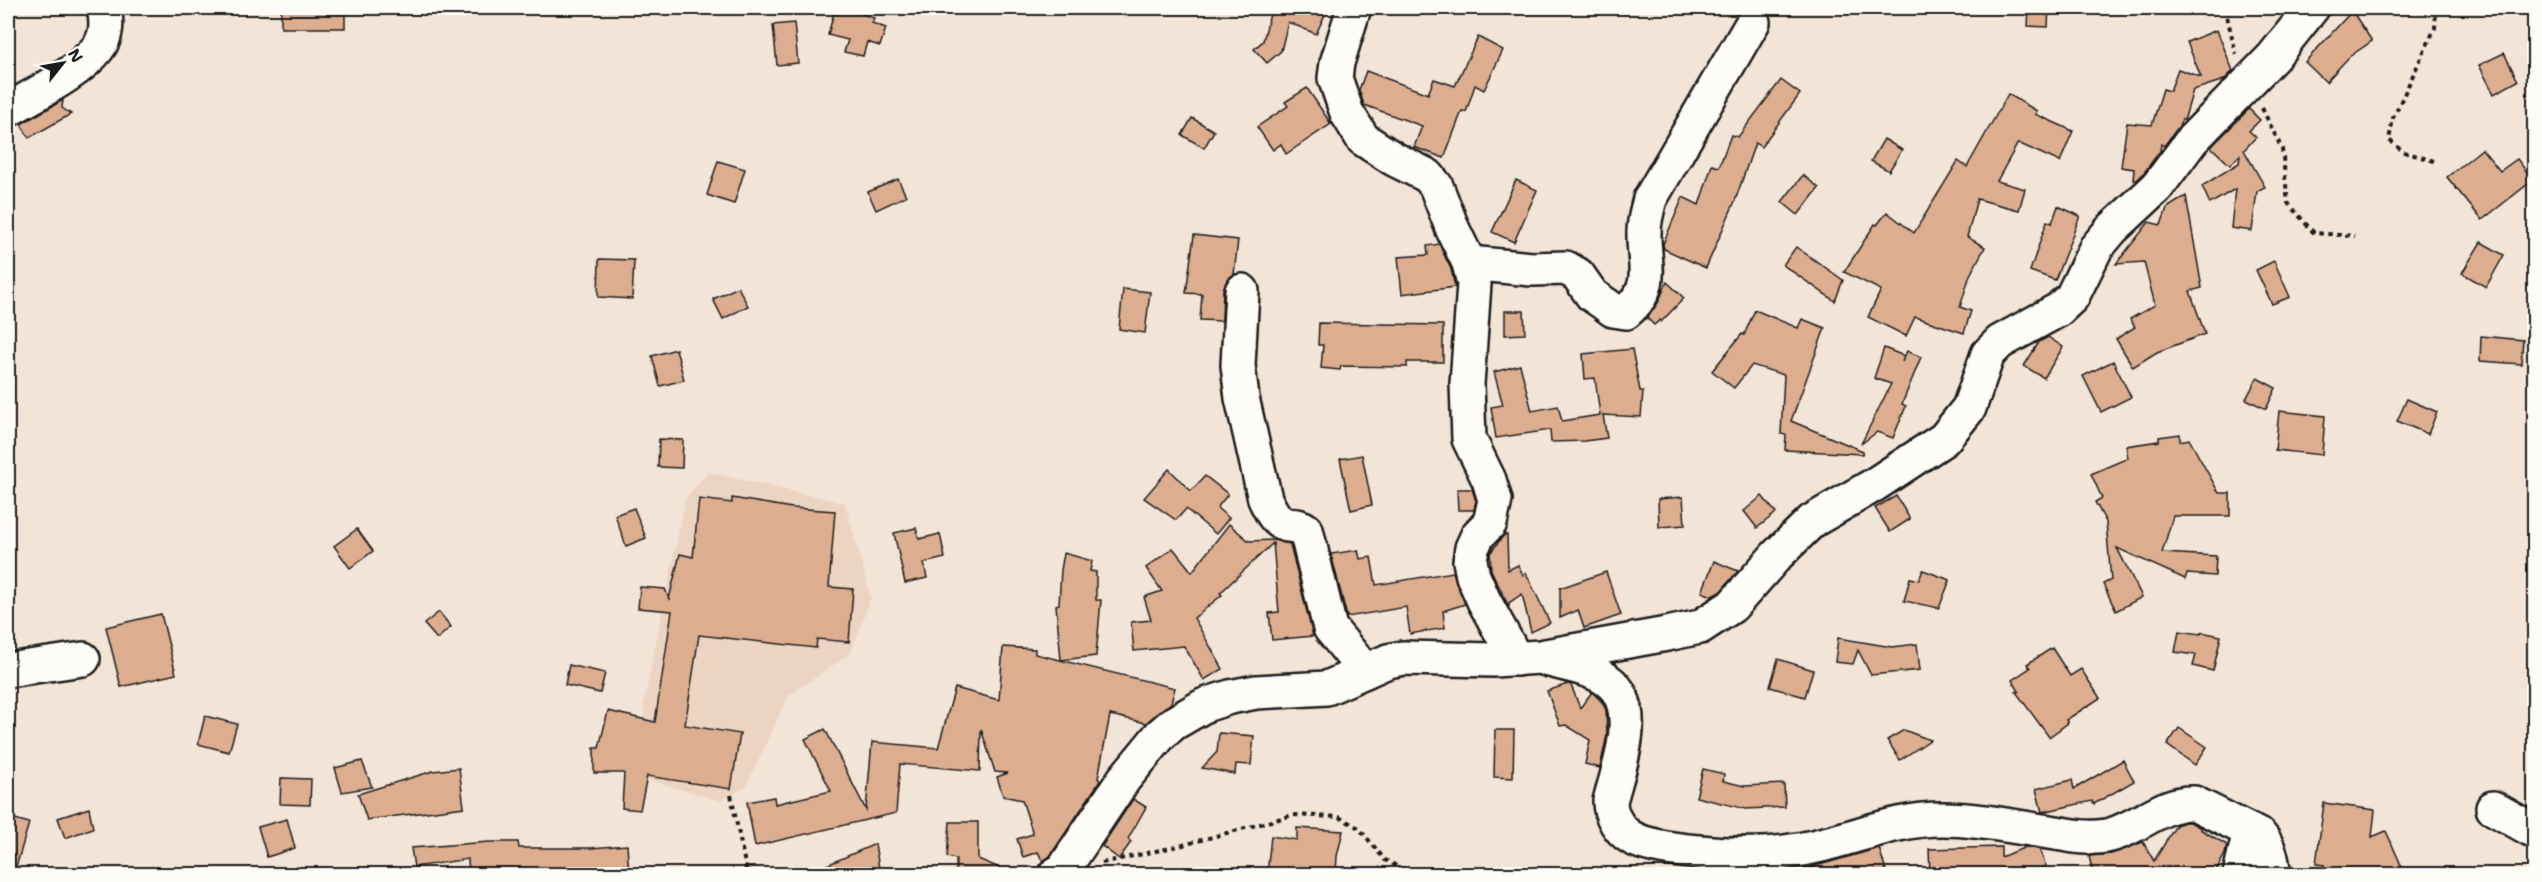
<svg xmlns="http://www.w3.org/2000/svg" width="2542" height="882" font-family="'Shantell Sans',sans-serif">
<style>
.built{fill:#ecd4c2}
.building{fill:#ddad8f;stroke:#1c1c1c;stroke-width:1.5}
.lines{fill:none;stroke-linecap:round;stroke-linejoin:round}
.minor-casing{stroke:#1c1c1c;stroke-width:38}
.path{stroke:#1c1c1c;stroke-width:4;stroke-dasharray:4.5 4.5;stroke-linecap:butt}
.minor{stroke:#fdfcf7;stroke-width:33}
</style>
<rect width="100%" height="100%" fill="#f3e4d8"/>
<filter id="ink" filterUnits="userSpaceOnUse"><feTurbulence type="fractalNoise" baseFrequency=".0167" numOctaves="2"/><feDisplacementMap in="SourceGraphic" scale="12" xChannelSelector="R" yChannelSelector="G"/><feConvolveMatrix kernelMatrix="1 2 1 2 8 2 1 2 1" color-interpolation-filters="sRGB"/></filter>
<g filter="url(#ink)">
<path class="built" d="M708,472L845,503L871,597L851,653L788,696L746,787L720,801L643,778L644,701L686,497Z"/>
<g class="building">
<rect x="281" y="8" width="64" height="20"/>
<path d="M835,8L862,12V14L874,18L872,23L886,28L880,46L867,42L863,56L844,52L848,40L828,35Z"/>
<path d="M1256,8H1328L1316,34L1288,22L1281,51L1267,63L1254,49L1263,41L1270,14Z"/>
<path d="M2029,8H2049L2048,27L2028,26Z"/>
<path d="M2352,11L2372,41L2349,57L2326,82L2305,62Z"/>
<path d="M794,23L798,63L777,65L773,25Z"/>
<path d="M2217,30L2233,71L2224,80L2193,90L2184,121L2182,119L2179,126L2164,146L2161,144L2160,151L2143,174L2137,180H2133L2134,169L2121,167L2127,123L2152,125L2163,89L2170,91L2178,69L2201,77L2187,42Z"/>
<path d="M1478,37L1503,50L1484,90L1475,85L1466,112L1462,111L1444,158L1414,147L1422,126L1364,105L1359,90L1366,71L1428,94L1434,79L1455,86Z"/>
<path d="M2504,53L2518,81L2494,94L2479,65Z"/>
<path d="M1781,80L1800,94L1761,147L1755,143L1735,201L1706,268L1664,249L1663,244L1683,197L1699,205L1712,165L1719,167L1731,135L1738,137Z"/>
<path d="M1307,88L1331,124L1286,154L1281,144L1273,150L1257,127L1288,106L1285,102Z"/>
<path d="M2008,94L2037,111L2035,114L2073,131L2060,162L2018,143L1997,181L2025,189L2019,210L1977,199L1967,237L1985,247L1970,275L1960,307L1971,311L1964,333L1915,317L1906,336L1868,317L1881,290L1844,272L1875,224L1877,225L1887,212L1914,233L1958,161L1967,167Z"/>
<path d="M63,100L62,108L71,114L29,138L21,124Z"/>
<path d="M2249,109L2260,120L2249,131L2256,137L2244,150L2265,187L2257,191L2252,231L2231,228L2235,189L2210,204L2202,186L2239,163L2240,155L2230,165L2211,147Z"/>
<path d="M1192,118L1214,131L1204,148L1182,135Z"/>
<path d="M1884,139L1902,150L1889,171L1871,161Z"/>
<path d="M2482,149L2500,171L2517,159L2533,180L2482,220L2447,177Z"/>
<path d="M718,161L745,169L734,204L707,195Z"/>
<path d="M1803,175L1819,188L1798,215L1782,202Z"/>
<path d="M898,179L906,196L876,210L868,192Z"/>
<path d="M1516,180L1537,190L1514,242L1492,232Z"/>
<path d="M2186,196L2202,288L2190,291L2205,334L2157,352L2133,367L2116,339L2135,327L2130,319L2155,305L2144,262L2116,264L2149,222L2161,225L2167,208Z"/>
<path d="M2058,206L2080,216L2055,280L2030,271L2047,221L2052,223Z"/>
<path d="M1194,235L1238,240L1234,274L1227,280L1223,289L1222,321L1200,320L1202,294L1186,293Z"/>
<path d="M2481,242L2504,255L2486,287L2462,273Z"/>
<path d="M1439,244L1451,269L1455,287L1402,294L1398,257L1428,255L1427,246Z"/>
<path d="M1796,247L1843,280L1835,301L1783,265Z"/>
<path d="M599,259L634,260L632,299L598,297Z"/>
<path d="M2274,261L2290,297L2272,304L2256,270Z"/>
<path d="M1667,282L1684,298L1661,322L1660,320L1654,325L1647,318L1658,303Z"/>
<path d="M738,287L748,306L723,319L713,299Z"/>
<path d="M1123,289L1150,292L1145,333L1119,329Z"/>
<path d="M1755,310L1798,328L1802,319L1825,328L1791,421L1863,451L1862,454L1785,450L1786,435L1781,434L1784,375L1752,365L1734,388L1712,371L1742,334L1744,335Z"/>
<path d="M1505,311H1524L1525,334L1505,335Z"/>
<path d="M1319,323L1443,325V362H1407V367L1341,366L1340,370L1321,368L1323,345H1318Z"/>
<path d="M2481,336L2523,340L2521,364L2480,361Z"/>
<path d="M2048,337L2063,347L2044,378L2024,366L2039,342Z"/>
<path d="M1884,348L1904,356L1902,362L1907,351L1921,357L1902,404L1906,406L1893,438L1877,432L1861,444L1891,384L1874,378Z"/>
<path d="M676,349L684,380L660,386L652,356Z"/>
<path d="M1632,349L1640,391H1643L1641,417L1603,415L1607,438L1584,441L1551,442L1550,430L1496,438L1491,407L1503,405L1494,372L1520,365L1532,411L1558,406L1562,421L1600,415L1595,378L1585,379L1583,354Z"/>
<path d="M2113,361L2131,397L2101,412L2083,376Z"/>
<path d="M2257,378L2276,388L2266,409L2246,399Z"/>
<path d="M2407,399L2437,412L2428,434L2397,421Z"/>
<path d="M2279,411L2325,416L2322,455L2275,450Z"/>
<path d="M2180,434V441L2189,439L2219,493H2230V516H2173L2162,553L2216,556L2215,576L2187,574L2185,579L2117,548L2142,597L2116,611L2103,584L2111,580L2106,522L2095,502L2102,498L2091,474L2128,458L2126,446L2159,441V437Z"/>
<path d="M659,439L683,440L682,468L658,467Z"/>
<path d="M1362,455L1372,505L1351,510L1340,459Z"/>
<path d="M1169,469L1191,491L1205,476L1228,494L1217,508L1229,518L1216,534L1186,509L1176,520L1144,498Z"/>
<path d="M1457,489H1472L1476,501L1474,510H1458Z"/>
<path d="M1762,496L1776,513L1757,528L1744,511Z"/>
<path d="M1896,496L1910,519L1890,532L1875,508Z"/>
<path d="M1683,497L1685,525L1659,527L1658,499Z"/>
<path d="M732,498L792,508L835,511L829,587L853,589L849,642L817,639L816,648L699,635L685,725L740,734L731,789L647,776L640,810L622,808L624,773H594V748H599L608,711L655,722L672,611L638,608L640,587L665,589L669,599L680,554L693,557L699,499L732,503Z"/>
<path d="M634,508L646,538L626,546L615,515Z"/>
<path d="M1229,524L1249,541L1274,540L1290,544L1313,636L1272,640L1269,613L1279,612L1273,543L1220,593L1222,595L1194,618L1223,669L1204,680L1184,646L1134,651L1131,622L1151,620L1144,597L1162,591L1146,568L1173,548L1192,572Z"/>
<path d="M916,528L919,539L940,534L945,558L924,563L927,578L905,583L894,533Z"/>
<path d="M357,529L373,551L350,568L334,546Z"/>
<path d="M1504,535H1507L1508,570L1518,565L1523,575L1526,573L1550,623L1531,632L1522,594L1509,603V607L1491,570L1490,553Z"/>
<path d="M1358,550L1360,559L1371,557L1376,585L1453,572L1465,604L1443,611L1445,628L1410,634L1406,607L1347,617L1331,554Z"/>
<path d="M1064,553L1092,561L1090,571L1096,572V600H1101L1096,656L1061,660L1056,605L1059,604L1061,570Z"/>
<path d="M1714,561L1738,571L1720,592L1712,596L1702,592Z"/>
<path d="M1923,570L1950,580L1939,608L1904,601L1910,578L1919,580Z"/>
<path d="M1606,572L1621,615L1584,628L1578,610L1560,618V588Z"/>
<path d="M439,612L451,627L437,639L424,624Z"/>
<path d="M161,614L176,674L121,687L106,627Z"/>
<path d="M2179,631L2201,634V632L2221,636L2213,671L2193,666L2196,655L2175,652Z"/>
<path d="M1838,638L1892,647L1917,644L1920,670L1871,675L1858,650L1853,664L1835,662Z"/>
<path d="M1003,647L1035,649V654L1175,688L1171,703L1146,723L1110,715L1098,778L1100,781L1050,856L1043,862L1038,852L1023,857L1017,839L1033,834L1022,800L1003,796L997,777L1008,773L995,772L981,729L980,771L900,764L896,813L755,846L747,802L774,797L775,804L831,791L805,739L825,729L866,810L872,742L938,748L955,688L999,700Z"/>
<path d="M2052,648L2070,676L2081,669L2100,698L2066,720L2068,723L2049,737L2016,692L2019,691L2012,680L2030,668L2027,664Z"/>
<path d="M1778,659L1813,670L1805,697L1770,687Z"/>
<path d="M569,665L605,673L600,693L565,685Z"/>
<path d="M1568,684L1571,685L1580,708L1592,692L1602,702L1606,710L1607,735L1600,768L1585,764L1590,740L1566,725L1560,726L1547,691Z"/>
<path d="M205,716L237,724L229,752L198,744Z"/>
<path d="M2179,728L2207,747L2195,765L2167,745Z"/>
<path d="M1495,730H1514L1513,778L1494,777Z"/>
<path d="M1904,730L1930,740L1900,760L1887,740Z"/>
<path d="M1219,733L1254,736L1251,765L1236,764L1235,774L1202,768L1217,752Z"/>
<path d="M2123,760L2134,781L2094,804L2092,801L2042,812L2036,789L2072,780L2074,789Z"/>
<path d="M362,761L372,787L342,792L335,768Z"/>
<path d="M459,768L464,807L367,820L358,794L433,771Z"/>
<path d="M1703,769L1724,774L1723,781L1744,786L1784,784L1785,807L1746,809L1696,797Z"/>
<path d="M281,778L311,779L310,805L280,804Z"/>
<path d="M1133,799L1146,807L1128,839L1131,842L1119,859L1102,846Z"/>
<path d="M2324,803L2375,810L2372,837L2386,831L2405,874H2322L2324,865L2316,864Z"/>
<path d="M89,808L93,828L65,838L58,818Z"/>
<path d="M8,817L29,823L14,874H8Z"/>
<path d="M287,819L295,848L267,857L258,827Z"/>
<path d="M950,822H978V859L1014,874H956V859L947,857Z"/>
<path d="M2185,822H2190L2201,828L2200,829L2227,845L2225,854L2214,874H2093L2089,856L2111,854L2143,842L2154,861L2176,825Z"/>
<path d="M1297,828L1343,831L1337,856L1336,874H1267L1271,836L1297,840Z"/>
<path d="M489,842H518L519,848H591L627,845L629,874H469L468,859L414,867L411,848Z"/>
<path d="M875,844L880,874H806Z"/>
<path d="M2001,847V857L2026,847L2039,849L2046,866L2034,872L1930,873L1929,849Z"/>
<path d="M1879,848L1887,874H1795L1816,866Z"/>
</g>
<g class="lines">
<defs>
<g id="minor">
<path d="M1354,8L1337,63L1335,78L1347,113L1363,139L1394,159L1428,176L1436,186L1453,230L1469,263L1474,284L1467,384L1469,439L1489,480L1495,500L1490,523L1478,535L1472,548L1470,561L1473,576L1484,601L1516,659"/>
<path d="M8,110C35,94 79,73 98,48C107,37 107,21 104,8"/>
<path d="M1469,263L1532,269L1566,268L1578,275L1592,295L1605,304L1613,310L1626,312C1657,286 1643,265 1644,232C1644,221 1647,210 1650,199L1753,22"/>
<path d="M1242,291L1238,365L1242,398L1265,499C1270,509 1275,522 1287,525C1295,526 1299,525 1306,530L1330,628L1365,671"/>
<path d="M1546,659C1566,665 1591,668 1607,680C1643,705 1619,767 1610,801C1610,815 1619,831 1632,838C1657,852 1732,855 1762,854C1774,854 1786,852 1798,850C1847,842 1894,818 1944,819C1981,819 2020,828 2056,833C2073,836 2089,839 2106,836C2137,830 2162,801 2194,803L2260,836C2269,845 2273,862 2273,874"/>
<path d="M8,670L83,659"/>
<path d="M2493,808L2534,831"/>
<path d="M1056,874L1063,870L1124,779L1161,734L1174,723L1205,705L1230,697L1256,692L1327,688L1388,661L1403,658L1494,660L1540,657L1667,634L1700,627L1732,606L1777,555L1812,521L1874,485L1944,439L1969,408L1988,354L2000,342L2058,310L2072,297L2096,248L2112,229L2157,187L2192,140L2273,57L2312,8"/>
<path d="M2240,874L2250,831"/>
</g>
</defs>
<use href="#minor" class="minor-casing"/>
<g class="path">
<path d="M2225,8L2236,54"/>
<path d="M2262,108L2282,149L2288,203L2314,233L2355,236"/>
<path d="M2434,161L2404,152L2389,140L2393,118L2435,28L2436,8"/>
<path d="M731,795L747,874"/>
<path d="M1102,863L1183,845L1293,815L1339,817L1359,828L1385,860L1412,874"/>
</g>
<use href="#minor" class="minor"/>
</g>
</g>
<rect width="2542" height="882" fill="none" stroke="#fdfcf7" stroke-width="30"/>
<rect x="15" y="15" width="2512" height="852" fill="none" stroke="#1c1c1c" stroke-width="2" filter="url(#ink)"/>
<g transform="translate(63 63) rotate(59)" stroke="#fdfcf7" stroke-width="4.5" paint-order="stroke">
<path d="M0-4.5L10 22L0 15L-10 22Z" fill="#1c1c1c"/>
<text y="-9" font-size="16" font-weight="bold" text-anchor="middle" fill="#1c1c1c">N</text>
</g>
</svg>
